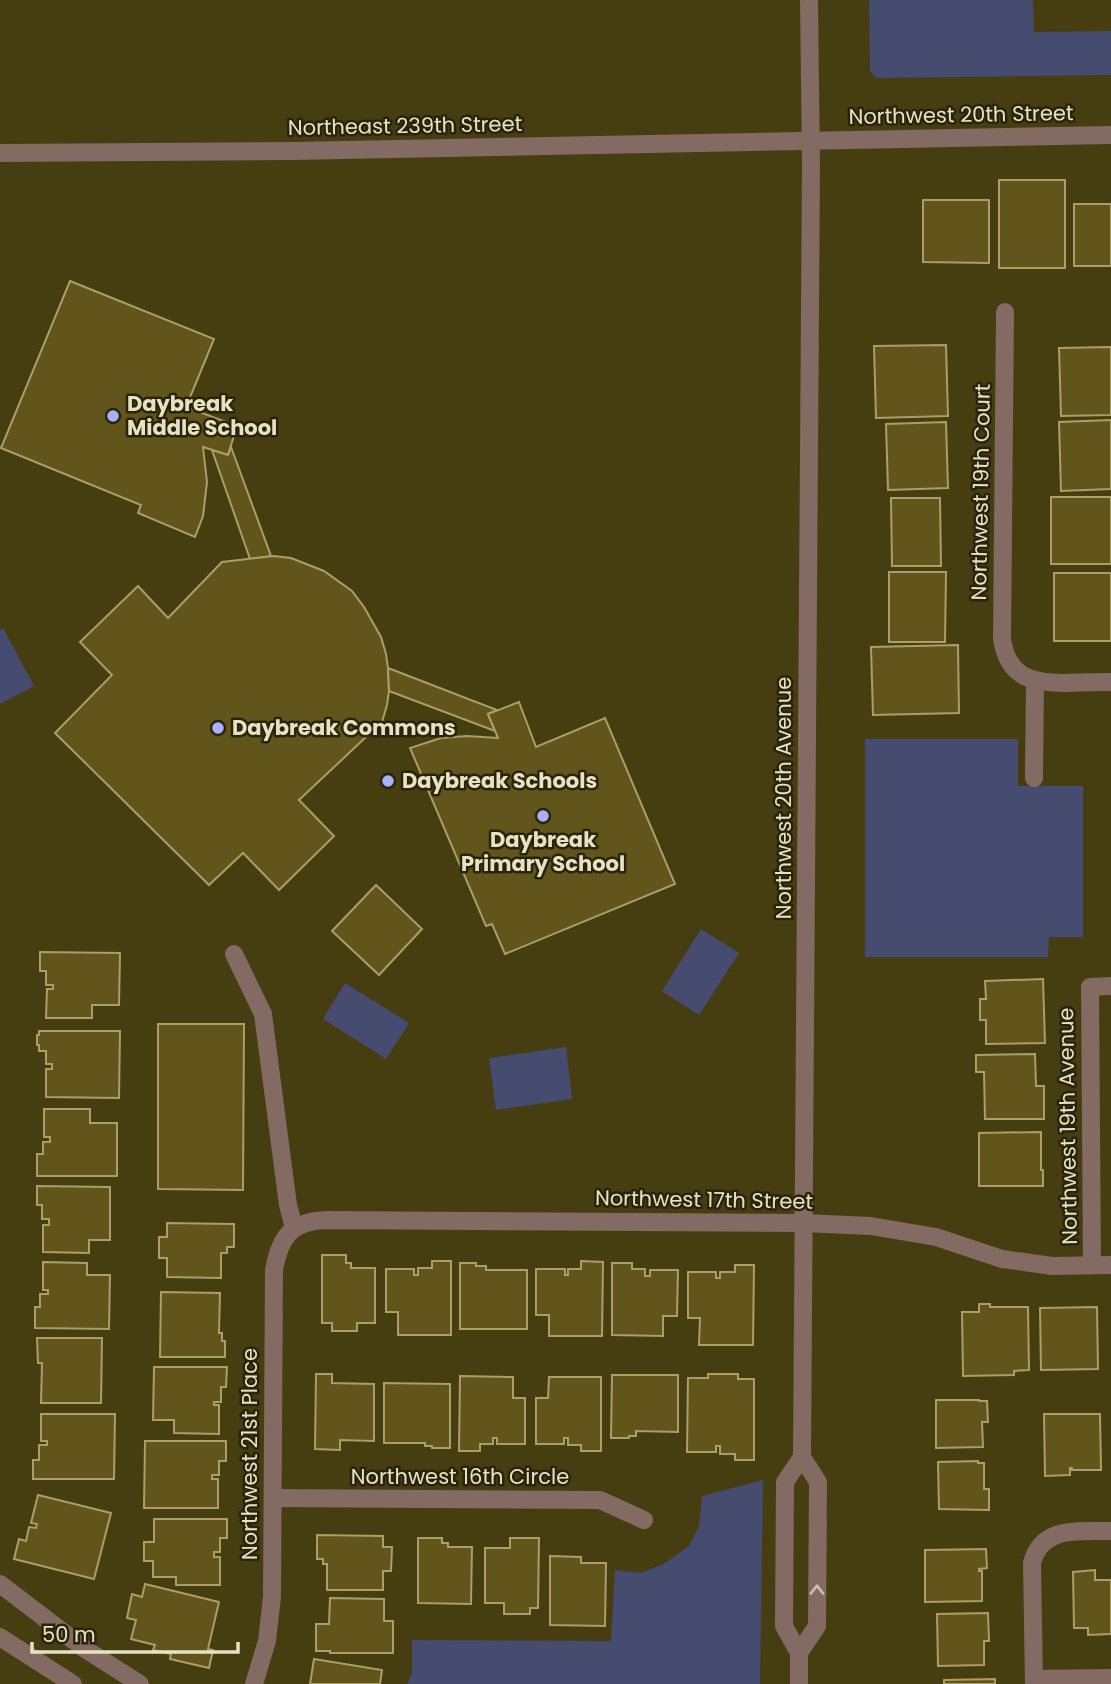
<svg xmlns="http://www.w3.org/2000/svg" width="1111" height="1684" font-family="Poppins,sans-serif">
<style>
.green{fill:#464b70}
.building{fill:#61551b;stroke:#ab9f65;stroke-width:2}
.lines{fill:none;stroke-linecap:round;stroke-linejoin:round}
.minor{stroke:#836a62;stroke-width:18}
.oneway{stroke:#cabea7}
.poi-dot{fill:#a7b1fc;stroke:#29240c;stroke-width:2.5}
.labels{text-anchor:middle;stroke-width:5;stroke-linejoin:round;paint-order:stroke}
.street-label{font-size:21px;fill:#e8e2c5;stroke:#29240c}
.poi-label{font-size:21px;font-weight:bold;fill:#e8e2c5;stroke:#29240c;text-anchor:start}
</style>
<rect width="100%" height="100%" fill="#463d10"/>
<g class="green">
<path d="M869,0H1033L1034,32L1111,31V75L876,78L870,71Z"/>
<path d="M3,628L34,686L0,704V630Z"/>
<path d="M865,739H1018V786H1083V937H1049L1048,957H865Z"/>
<path d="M701,929L739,953L699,1015L662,991Z"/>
<path d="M345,983L409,1023L386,1059L323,1019Z"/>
<path d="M566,1047L572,1099L496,1110L489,1058Z"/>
<path d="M763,1480L760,1684H407L412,1673V1640L611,1641L615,1570L640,1573L664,1564L689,1546L699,1526L702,1496Z"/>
</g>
<g class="building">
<rect x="999" y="180" width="66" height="88"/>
<path d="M923,200H989V263L923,262Z"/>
<rect x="1074" y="204" width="37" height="62"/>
<path d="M70,281L214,339L186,407L237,426L228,455L203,447L207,482L203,516L195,537L138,513L141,505L1,448Z"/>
<path d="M946,345L948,416L876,418L874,346Z"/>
<path d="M1111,347V415L1061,416L1059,348Z"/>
<path d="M1111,420V489L1061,491L1059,422Z"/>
<path d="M946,422L948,488L888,490L886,424Z"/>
<path d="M231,447L271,556L250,559L212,450L228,455Z"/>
<rect x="1051" y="497" width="60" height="67"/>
<path d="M891,498H940L941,566H892Z"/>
<path d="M274,556L291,558L324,571L352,591L364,607L381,637L386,654L388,668L389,691L387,705L382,722L299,800L334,836L279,890L243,853L209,885L55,733L112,675L80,642L138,586L168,618L222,562Z"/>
<path d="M889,572H946L945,642H889Z"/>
<rect x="1054" y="573" width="57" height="68"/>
<path d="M958,645L959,713L873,715L871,647Z"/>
<path d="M388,668L497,710L488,714L495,731L389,691Z"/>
<path d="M519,702L536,747L605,718L675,884L505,954L492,924L486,926L410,748L441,738L467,736L498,738L488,714Z"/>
<path d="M376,885L422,929L379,975L332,931Z"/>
<path d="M40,952L120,953L119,1005H92V1018H46L47,989H53V985H46V971H40Z"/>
<path d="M1043,979L1045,1043L986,1044V1020H980V999H986L985,981Z"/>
<path d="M158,1024H244L243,1190L158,1189Z"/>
<path d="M39,1031H120L119,1098L46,1097V1069H52V1064H46V1051H39V1045H37V1035H39Z"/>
<path d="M1035,1054L1036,1086H1044V1119H985L984,1072H976V1055Z"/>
<path d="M44,1109H90V1123H117V1176H37V1154H43V1142H50V1137H44Z"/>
<path d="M1041,1132V1170H1043V1186H979V1133Z"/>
<path d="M37,1186L110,1187V1240H89V1253L43,1252V1225H49V1219H42V1205H37Z"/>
<path d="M167,1223L234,1224V1247H227V1253H221V1278L167,1277V1258H159V1237H167Z"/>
<path d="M322,1255H346V1263H351V1268H375V1323H357V1331H332V1323H322Z"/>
<path d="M432,1261H451V1335H398V1312H386V1269H414V1275H418V1268H432Z"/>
<path d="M581,1261L603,1262L602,1336H549V1315H536V1269H565V1275H568V1269H581Z"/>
<path d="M43,1262L87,1263V1275H110L109,1329L35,1328V1307H40V1294H48V1290H43Z"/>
<path d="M460,1263H476V1266H486V1270H527V1329H460Z"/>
<path d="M612,1263H632V1269H645V1276H650V1270H678L677,1316H663V1336L612,1335Z"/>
<path d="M735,1265H754L753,1345H699L700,1318H688V1272H716V1278H720V1272H735Z"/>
<path d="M161,1292L220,1293L219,1333H222V1341H225V1357H160Z"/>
<path d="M979,1304H990V1307H1028L1029,1370L1014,1371V1375L963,1376L962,1312H979Z"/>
<path d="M1097,1307L1098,1369L1041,1370L1040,1308Z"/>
<path d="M37,1338H102L101,1403H41L42,1363H38Z"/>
<path d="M154,1367H227L226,1387H221V1402H214V1405H219V1434L174,1433V1420H153Z"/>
<path d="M316,1374H332V1383L374,1384V1441L340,1440V1450L315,1449Z"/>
<path d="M708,1374H738V1379H754V1460H735V1454H720V1446H716V1452H687L688,1378H708Z"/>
<path d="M612,1375H678V1432L636,1431V1436H629V1438H611Z"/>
<path d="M460,1376L513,1377V1398H525V1444H497V1438H493V1444H480V1451H459Z"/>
<path d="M549,1377H601V1451H581V1445H568V1438H564V1444H536V1398H548Z"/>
<path d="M384,1383L450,1384V1448H432V1446H425V1443H384Z"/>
<path d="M936,1400H979V1401H987L988,1422H982L983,1447L936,1448Z"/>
<path d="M41,1414H115L114,1479H33V1460H39V1445H47V1441H41Z"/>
<path d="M1044,1414H1100L1101,1470H1072V1468H1070V1475L1045,1476Z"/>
<path d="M145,1441H226V1461H219V1475H212V1479H218V1508H144Z"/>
<path d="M978,1461V1463H984V1489H989V1510L939,1509L938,1462Z"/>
<path d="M38,1495L111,1513L94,1579L14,1559L19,1539L26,1541L29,1527L36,1528L37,1524L31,1523Z"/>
<path d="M154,1519H227V1538H220V1552H214V1557H220V1585H176V1577H153V1561H144V1542H154Z"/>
<path d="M317,1535L383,1536V1547H392L391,1571H383V1590H327V1564H323V1559H317Z"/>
<path d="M418,1538H442V1543H448V1547H472L471,1604L418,1603Z"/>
<path d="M510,1538H539L538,1608H530V1614H504V1603H485V1548H510Z"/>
<path d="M986,1549L987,1568L979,1569V1571H982V1601L925,1602V1550Z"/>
<path d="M550,1556L581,1557V1563H606L605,1626L550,1625Z"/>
<path d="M1095,1570V1580H1111V1634L1088,1635V1628H1074L1073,1572Z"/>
<path d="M145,1584L219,1602L208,1649L213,1650L209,1668L170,1659L171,1654L153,1650L155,1645L131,1639L136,1620L127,1618L132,1594L142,1597Z"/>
<path d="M330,1598L384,1599V1621H393V1653H330V1651H316V1624H329Z"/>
<path d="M988,1613L989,1641H984V1665L938,1666L937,1614Z"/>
<path d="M314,1659L382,1670L380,1684H310Z"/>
<path d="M995,1679V1684H944V1680Z"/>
</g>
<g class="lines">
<g class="minor">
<path d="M0,153L293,151L1111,135"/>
<path d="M1005,312L1002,639C1008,678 1032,683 1067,683C1081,682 1096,682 1111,682"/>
<path d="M1034,778L1035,681"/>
<path d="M234,954L263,1014L288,1205L294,1228"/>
<path d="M1092,1265L1090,987L1111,986"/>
<path d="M273,1498L600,1500L644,1520"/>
<path d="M0,1584L85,1649L140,1684"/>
<path d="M0,1637L73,1684"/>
<path d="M799,1653L817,1626L818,1482L802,1457"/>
<path d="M1034,1679L1111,1678"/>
<path d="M254,1684L267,1641L272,1597L274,1270C280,1236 292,1221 327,1220L803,1223L871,1226L936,1237L1002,1259L1052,1266L1111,1265"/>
<path d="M799,1684V1653L784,1626L785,1482L802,1457L811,164L809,0"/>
<path d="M1034,1684L1032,1563C1042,1525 1079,1532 1111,1531"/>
</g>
</g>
<defs><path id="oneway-chevron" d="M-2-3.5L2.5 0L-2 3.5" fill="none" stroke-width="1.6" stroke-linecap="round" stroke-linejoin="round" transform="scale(1.75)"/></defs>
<use class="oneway" href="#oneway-chevron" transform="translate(817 1590) rotate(-90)"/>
<g class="poi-dot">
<circle cx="113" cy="416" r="7"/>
<circle cx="218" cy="728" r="7"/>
<circle cx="388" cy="781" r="7"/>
<circle cx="543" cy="816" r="7"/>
</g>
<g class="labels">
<g class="street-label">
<text transform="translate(961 115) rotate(-1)" y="7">Northwest 20th Street</text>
<text transform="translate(405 126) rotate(-1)" y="7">Northeast 239th Street</text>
<text transform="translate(981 492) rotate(-89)" y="7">Northwest 19th Court</text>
<text transform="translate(784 798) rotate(-90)" y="7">Northwest 20th Avenue</text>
<text transform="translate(1068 1126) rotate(-91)" y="7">Northwest 19th Avenue</text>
<text transform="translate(704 1200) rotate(1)" y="7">Northwest 17th Street</text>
<text transform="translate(250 1454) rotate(-90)" y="7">Northwest 21st Place</text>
<text x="460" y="1484">Northwest 16th Circle</text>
</g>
<g class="poi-label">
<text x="127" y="411">Daybreak<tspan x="127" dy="24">Middle School</tspan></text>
<text x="232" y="735">Daybreak Commons</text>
<text x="402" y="788">Daybreak Schools</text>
<text x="543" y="847" text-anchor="middle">Daybreak<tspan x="543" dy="24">Primary School</tspan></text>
</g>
</g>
<path d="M32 1642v10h206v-10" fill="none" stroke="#e8e2c5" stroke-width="3.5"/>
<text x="42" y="1642" font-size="21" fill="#e8e2c5" stroke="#29240c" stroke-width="5" paint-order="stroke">50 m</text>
</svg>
